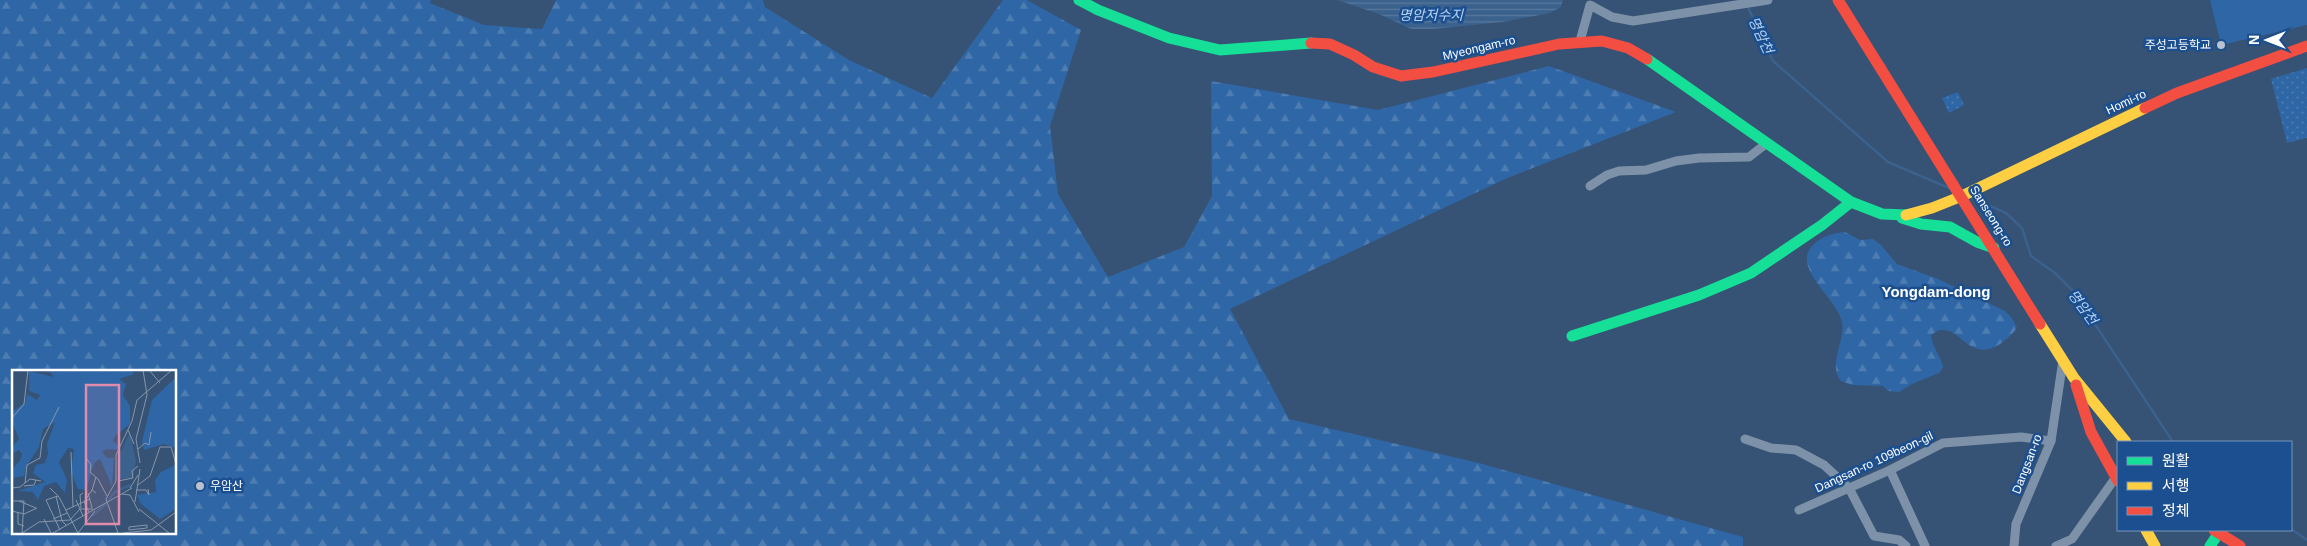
<svg xmlns="http://www.w3.org/2000/svg" width="2307" height="546" font-family="Arial,'Noto Sans KR',sans-serif">
<style>
.grass{fill:#2f66a5}
.forest{fill:url(#forest-firs);fill-rule:evenodd}
.park{fill:url(#park-dots)}
.water{fill:url(#water-rules)}
.lines{fill:none;stroke-linecap:round;stroke-linejoin:round}
.stream{stroke:#3b618d;stroke-width:2.5}
.street{stroke:#7d92a8;stroke-width:9}
.fast{stroke:#16e098;stroke-width:11}
.slow{stroke:#ffcf43;stroke-width:11}
.jam{stroke:#f24e42;stroke-width:11}
.poi-dot{fill:#b9c2ce;stroke:#1b4f8f;stroke-width:2}
.labels{text-anchor:middle;stroke-width:5;stroke-linejoin:round;paint-order:stroke}
.poi-label{font-size:12px;fill:#fff;stroke:#1b4f8f;text-anchor:end}
.street-label{font-size:12px;fill:#fff;stroke:#1b4f8f}
.water-label{font-size:14px;font-style:italic;fill:#b5d3f5;stroke:#1b4f8f}
.quarter-label{font-size:15px;font-weight:bold;fill:#fff;stroke:#1b4f8f}
.inset-river{fill:none;stroke:#3b618d;stroke-width:2.5}
.inset-road{fill:none;stroke:#8697ac;stroke-width:1}
.view{fill:#e08cad;fill-opacity:0.15;stroke:#e08cad;stroke-width:2.5}
.inset-edge{fill:none;stroke:#fff;stroke-width:2.5}
</style>
<defs>
<pattern id="forest-firs" width="22" height="20" patternUnits="userSpaceOnUse" patternTransform="scale(1.25)"><rect width="22" height="20" fill="#2f66a5"/><path d="M5 1l3.5 6h-7zM16 11l3.5 6h-7z" fill="#4e7db2"/></pattern>
<pattern id="park-dots" width="8" height="8" patternUnits="userSpaceOnUse" patternTransform="scale(1.25)"><rect width="8" height="8" fill="#2f66a5"/><path d="M2 2h.1M6 6h.1" fill="none" stroke="#4e7db2" stroke-width="1.8" stroke-linecap="round"/></pattern>
<pattern id="water-rules" width="6" height="5" patternUnits="userSpaceOnUse" patternTransform="scale(1.25)"><rect width="6" height="5" fill="#3b618d"/><path d="M0 2.5h6" fill="none" stroke="#58799e"/></pattern>
</defs>
<rect width="100%" height="100%" fill="#365274"/>
<path class="grass" d="M2210,0H2307V25L2221,45Z"/>
<g class="forest">
<path d="M0,0H431L430,3L484,25L542,29L556,0H763L765,7L849,60L932,98L1003,0H1027L1081,30L1050,126L1058,194L1108,277L1184,247L1212,196L1211,81L1378,110L1549,66L1676,112L1505,179L1230,309L1289,419L1479,463L1743,537V546H0ZM14,371H175V532H14Z"/>
<path d="M1845,232L1860,240L1873,239L1881,245L1897,264L1938,279L2005,311L2012,318L2017,328C2007,341 1989,356 1973,347C1959,340 1956,329 1939,330L1931,335C1932,347 1941,356 1943,367L1939,373L1912,384L1899,392L1888,391L1883,386L1852,385L1841,381C1827,365 1846,340 1842,322C1838,299 1790,268 1813,245C1822,236 1833,233 1845,232Z"/>
</g>
<g class="park">
<path d="M2307,68V138L2287,143L2271,79Z"/>
<path d="M1958,92L1964,105L1949,113L1942,98Z"/>
</g>
<path class="water" d="M1337,0H1563L1561,7L1550,13L1503,22L1434,29H1411L1379,14Z"/>
<g class="lines">
<g class="stream">
<path d="M1747,5L1773,61L1888,162L1949,188"/>
<path d="M1972,198L2006,213L2022,228L2031,256L2055,273L2073,291L2173,442"/>
<path d="M2291,529L2307,540"/>
</g>
<g class="street">
<path d="M1580,41L1590,5L1612,17L1633,21L1768,0"/>
<path d="M1590,186L1607,175L1619,171L1646,170L1676,161L1699,158L1749,157L1767,143"/>
<path d="M1745,439L1771,448L1796,450L1824,465L1849,488L1874,536L1899,540L1906,546"/>
<path d="M1890,470L1925,546"/>
<path d="M1799,510L1890,470L1943,443L2021,437L2051,441"/>
<path d="M2014,546L2016,524L2051,441L2063,360"/>
<path d="M2056,546L2072,539L2116,477"/>
</g>
<g class="fast">
<path d="M1079,0L1098,10L1169,38L1220,50L1311,43"/>
<path d="M1647,59L1851,202L1882,214L1906,215"/>
<path d="M1902,218L1921,224L1950,227L1977,242L1994,248"/>
<path d="M1572,336L1699,295L1751,273L1822,225L1851,202"/>
<path d="M2210,546L2218,534"/>
</g>
<g class="slow">
<path d="M1906,215L1932,208L1962,196L2145,108"/>
<path d="M2040,324L2074,378L2126,442"/>
<path d="M2146,530L2155,546"/>
</g>
<g class="jam">
<path d="M1838,0L2040,324"/>
<path d="M1311,43L1330,44L1354,55L1373,67L1401,76L1433,72L1559,44L1602,41L1628,48L1647,59"/>
<path d="M2145,108L2177,93L2307,46"/>
<path d="M2076,385L2091,432L2118,481"/>
<path d="M2214,530L2240,546"/>
</g>
</g>
<g class="poi-dot">
<circle cx="2221" cy="45" r="5"/>
<circle cx="200" cy="486" r="5"/>
</g>
<g class="labels">
<g class="poi-label">
<text x="2211" y="49">주성고등학교</text>
<text x="210" y="490" text-anchor="start">우암산</text>
</g>
<g class="street-label">
<text transform="translate(1479 48) rotate(-13)" y="4">Myeongam-ro</text>
<text transform="translate(2126 102) rotate(-25)" y="4">Homi-ro</text>
<text transform="translate(1991 216) rotate(58)" y="4">Sanseong-ro</text>
<text transform="translate(1874 462) rotate(-25)" y="4">Dangsan-ro 109beon-gil</text>
<text transform="translate(2027 464) rotate(-69)" y="4">Dangsan-ro</text>
</g>
<g class="water-label">
<text x="1431" y="20">명암저수지</text>
<text transform="translate(1761 35) rotate(65)" y="5">명암천</text>
<text transform="translate(2083 307) rotate(54)" y="5">명암천</text>
</g>
<g class="quarter-label">
<text x="1936" y="297">Yongdam-dong</text>
</g>
</g>
<g transform="translate(12 370)">
<rect width="164" height="164" fill="#365274"/>
<path d="M22,0H119L122,4L107,9L114,14L111,25L118,36V54L103,66L101,71L107,76L105,80L95,79L90,82L95,88H102L100,116L88,89L82,93L74,120L66,119L59,102L62,79L56,78L47,92L55,110L53,123L44,112L32,116L26,130L21,122L6,121L33,112L21,103L24,95L33,93L36,84L35,74L43,52L31,59L27,77L15,95L12,106L0,108V99L8,91L10,84L7,80L0,84V77L7,69L0,52L1,41L13,33L15,24L25,30L28,25L17,21V1L42,7L38,2ZM163,8L164,78L152,74L132,80L130,71L140,30ZM163,95L164,139L148,149L129,134L125,125L144,122L143,110L149,102Z" fill="#2f66a5"/>
<path d="M118,62L124,91L121,108L106,109L107,85Z" fill="#3b618d"/>
<path class="inset-river" d="M97,129L103,122L118,115M80,146L94,134"/>
<path class="inset-road" d="M137,0L148,13M0,48L12,34L16,0M116,60L122,74M126,79L133,73L137,75L139,62M59,82L61,137M73,86L79,95L78,102L86,109L95,126M128,93L124,69L135,25L131,0M84,107L80,120L84,123M106,111L121,108L120,101L126,96M13,113L15,95L28,88L30,71L47,37M126,115L138,106L148,77H159L164,94M12,116L22,115L24,110M0,118L8,117L18,109L29,111M38,118L47,127L66,163M118,118L126,105M124,120H134L137,125L136,119M76,123L80,138M110,124L118,125L127,142M44,126L50,151L55,156M46,126L34,130L48,160M64,130L71,146M0,131H12L10,163M7,131L24,138M123,132L128,99M69,138L68,125L71,123M127,139L157,163M54,140L78,129M0,141L12,144L25,138M6,142V154L12,156M77,142L72,132L80,120M32,149L39,163M41,149L55,143M135,155V158L117,160V157ZM10,163L27,152L58,150L68,139H81M41,163L120,118M66,163L83,141M106,163L94,129L104,111V85L120,51L125,30L160,0M111,163L139,160L164,142"/>
<path class="view" d="M74,15H107V154H74Z"/>
<rect width="164" height="164" class="inset-edge"/>
</g>
<rect x="2117" y="441" width="175" height="90" fill="#1b4f8f" stroke="#7695bc"/>
<rect x="2127" y="457" width="25" height="8" fill="#16e098" stroke="#7695bc"/>
<text x="2162" y="466" font-size="15" fill="#ffffff">원활</text>
<rect x="2127" y="482" width="25" height="8" fill="#ffcf43" stroke="#7695bc"/>
<text x="2162" y="491" font-size="15" fill="#ffffff">서행</text>
<rect x="2127" y="507" width="25" height="8" fill="#f24e42" stroke="#7695bc"/>
<text x="2162" y="516" font-size="15" fill="#ffffff">정체</text>
<g transform="translate(2267 40) rotate(270)" stroke="#1b4f8f" stroke-width="4" paint-order="stroke">
<path d="M0-4L9 19L0 12L-9 19Z" fill="#ffffff"/>
<text y="-8" font-size="14" font-weight="bold" text-anchor="middle" fill="#ffffff">N</text>
</g>
</svg>
